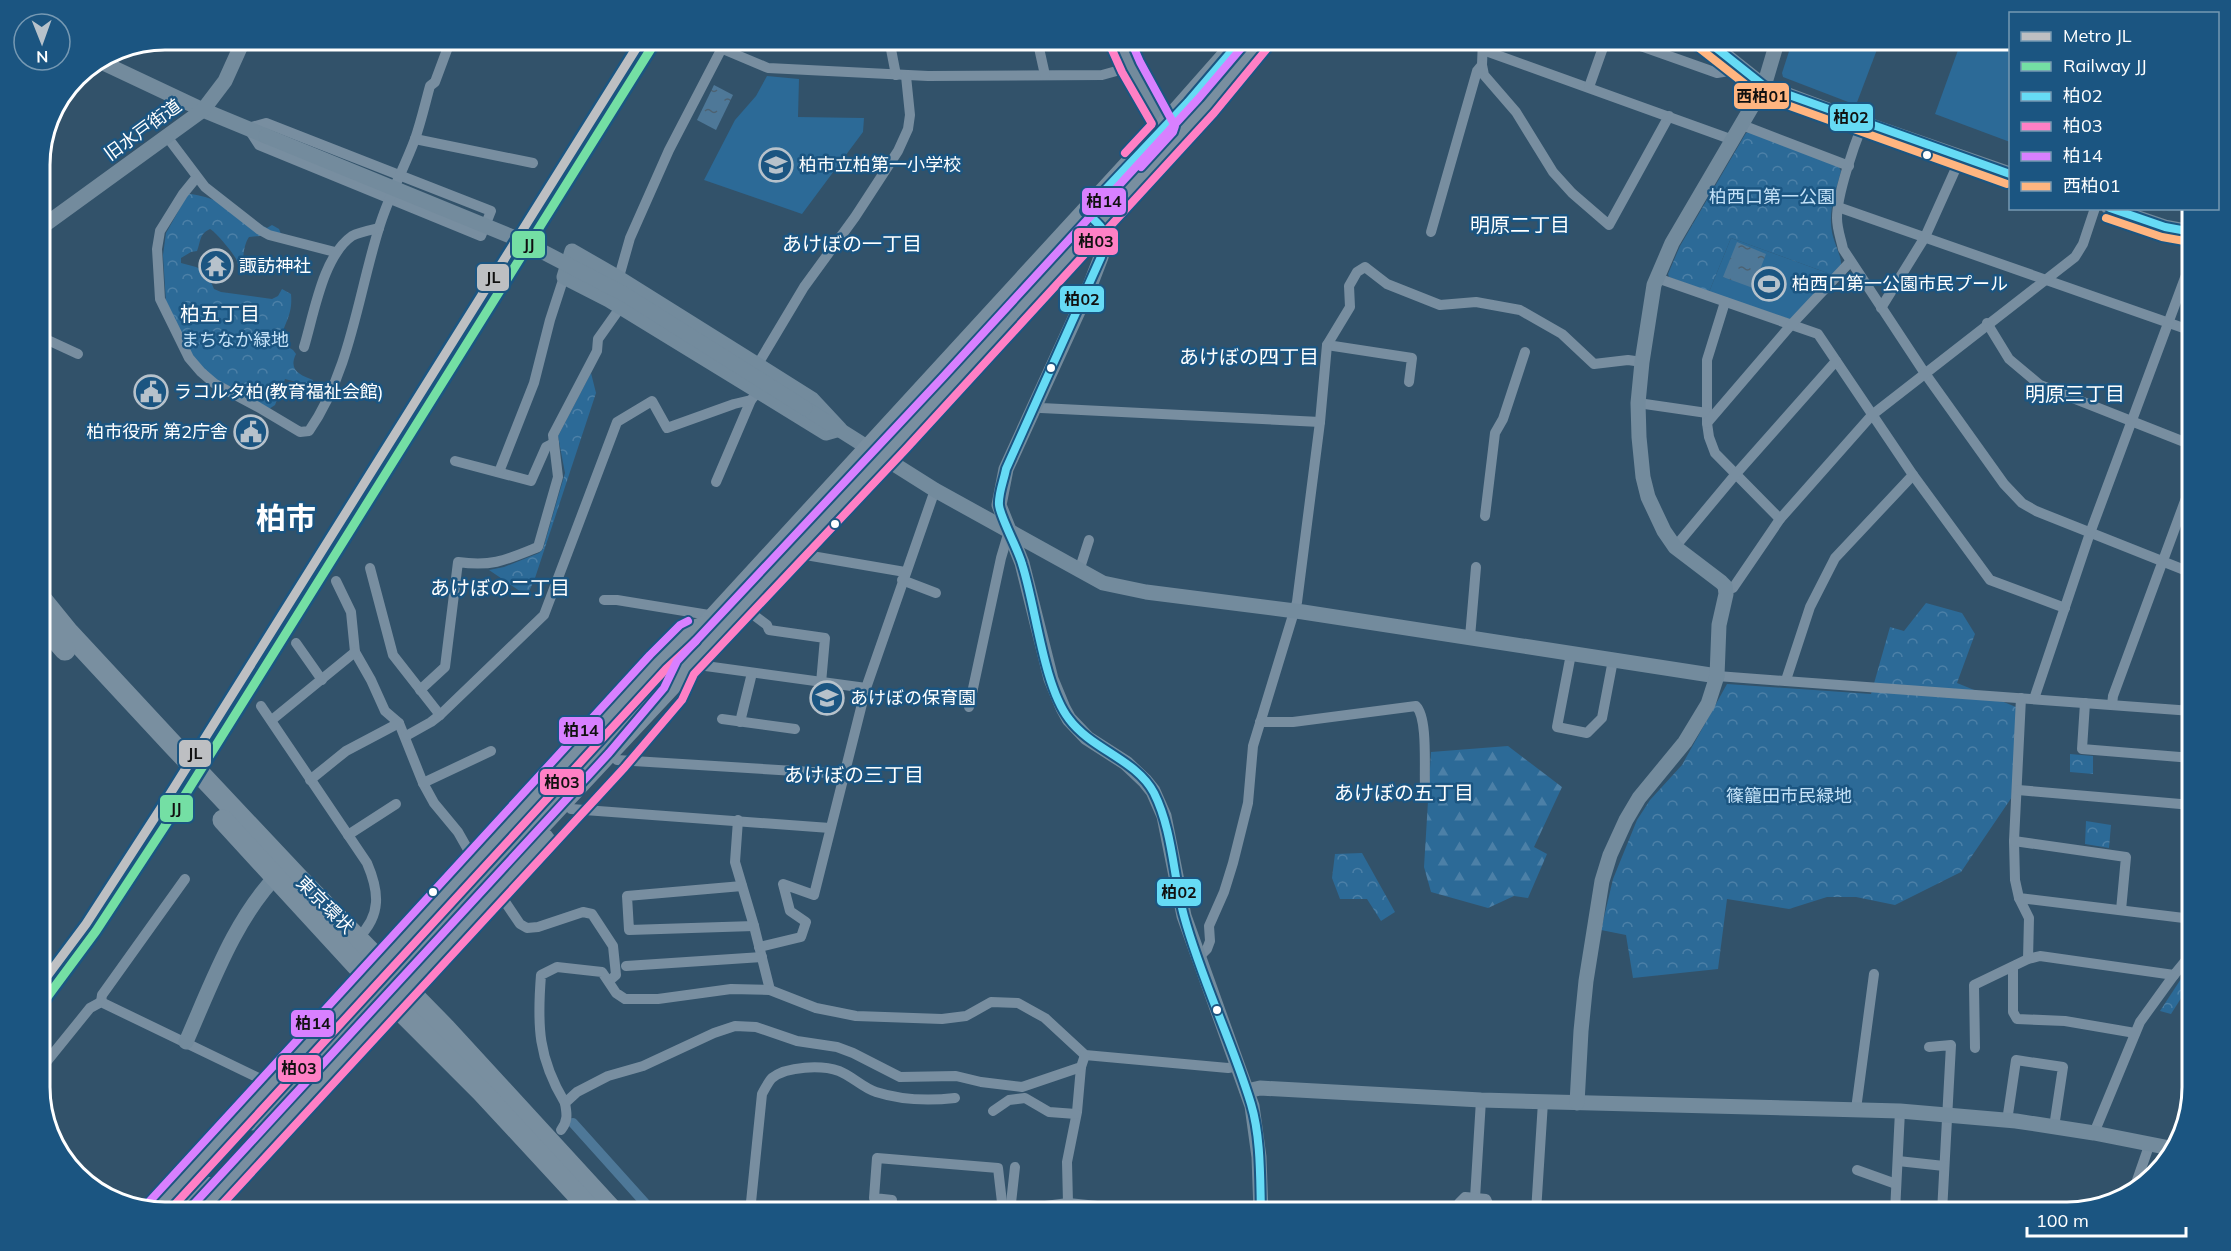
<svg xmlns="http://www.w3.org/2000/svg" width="2231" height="1251" font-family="Mulish,'Noto Sans JP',sans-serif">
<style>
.grass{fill:#2c6a97}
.forest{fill:url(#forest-firs)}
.park{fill:url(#park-crowns)}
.water{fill:url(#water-ripples)}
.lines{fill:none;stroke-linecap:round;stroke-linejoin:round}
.canal{stroke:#4e7898;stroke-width:10}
.street{stroke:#788ea0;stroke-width:10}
.secondary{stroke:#738b9d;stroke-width:15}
.highway{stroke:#798fa0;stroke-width:21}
.secondary-bridge{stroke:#738b9d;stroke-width:15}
.highway-bridge{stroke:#798fa0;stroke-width:21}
.bus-1-casing{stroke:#1b5581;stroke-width:12}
.bus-2-casing{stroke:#1b5581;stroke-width:12}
.bus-3-casing{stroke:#1b5581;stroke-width:12}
.bus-4-casing{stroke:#1b5581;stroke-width:12}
.bus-1{stroke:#66dbf5;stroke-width:8}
.bus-2{stroke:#ff80c5;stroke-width:8}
.bus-3{stroke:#d880ff;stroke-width:8}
.bus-4{stroke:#ffb580;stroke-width:8}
.rail-1-casing{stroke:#1b5581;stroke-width:14}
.rail-1{stroke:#74dfa4;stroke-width:9}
.metro-1-casing{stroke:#1b5581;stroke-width:14}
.metro-1{stroke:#bdbfc2;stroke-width:9}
.bus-dot{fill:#fff;stroke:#1b5581;stroke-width:2}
.labels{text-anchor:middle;stroke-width:5;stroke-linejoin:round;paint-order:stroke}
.street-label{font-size:18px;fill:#fff;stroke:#1b5581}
.poi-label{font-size:18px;fill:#fff;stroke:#1b5581;text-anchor:start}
.park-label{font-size:18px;fill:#c4e2f8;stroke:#1b5581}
.neighbourhood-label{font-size:20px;fill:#fff;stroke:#1b5581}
.town-label{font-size:30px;font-weight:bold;fill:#fff;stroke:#1b5581}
.rim{fill:none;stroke:#fff;stroke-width:3}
.line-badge{stroke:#1b5581;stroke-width:2}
.pale-badge-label{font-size:16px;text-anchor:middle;font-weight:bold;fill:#111}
</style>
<defs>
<pattern id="forest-firs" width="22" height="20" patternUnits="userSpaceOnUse" patternTransform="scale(1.5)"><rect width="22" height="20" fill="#2c6a97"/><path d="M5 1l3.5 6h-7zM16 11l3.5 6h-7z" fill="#4c80a7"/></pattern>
<pattern id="park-crowns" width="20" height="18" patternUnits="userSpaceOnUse" patternTransform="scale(1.5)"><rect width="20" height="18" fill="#2c6a97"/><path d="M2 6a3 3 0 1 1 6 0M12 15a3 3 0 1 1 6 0" fill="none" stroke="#4c80a7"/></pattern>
<pattern id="water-ripples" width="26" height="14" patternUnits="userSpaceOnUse" patternTransform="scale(1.5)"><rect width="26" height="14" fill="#4e7898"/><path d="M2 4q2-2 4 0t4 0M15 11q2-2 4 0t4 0" fill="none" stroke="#4d6272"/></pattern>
</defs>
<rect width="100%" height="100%" fill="#32526a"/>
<g class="grass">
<path d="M1793,39H1881L1856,105L1783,77L1782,73Z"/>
<path d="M1962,39H2010V142L1935,114Z"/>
<path d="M767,76L799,79L798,117L864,118L863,132L802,214L704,180L735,120L756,96Z"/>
<path d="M1731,238L1833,275L1792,320L1709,292Z"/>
</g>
<path class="forest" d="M1508,746L1562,787L1534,847L1547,854L1528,898L1514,896L1488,908L1431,892L1424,867L1431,752Z"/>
<g class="park">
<path d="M1751,131L1839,167L1841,171C1836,191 1828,211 1832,232C1833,240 1842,258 1841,264C1840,268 1835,272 1833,275L1731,238L1709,292L1669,277L1668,274L1680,246L1746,133Z"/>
<path d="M188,194C215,195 243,216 267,228L272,225L279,229L281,234L249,237C244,244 242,259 244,268L241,271C239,268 238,265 237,261C235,255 216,232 210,229C199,234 201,241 197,251L191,252L181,258V263L196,267L213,275L211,282L214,289L221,292L272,299L278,296L282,289L291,294C293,316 284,322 280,342L293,350L296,354C288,370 300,375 313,380L311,384H304L285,379L275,405L269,409L226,387L195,364L166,302L163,255L166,233Z"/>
<path d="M591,373L596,393L535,578L527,596L489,570L504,567L539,553L543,549L565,473L558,436Z"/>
<path d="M1926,603L1962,613L1975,634L1957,683L2016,707L2014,794L1961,872L1895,905L1856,897H1827L1789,909L1727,899L1718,969L1633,978L1626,935L1601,930L1613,879L1637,820L1650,800L1682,765L1727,684L1871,694L1890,627L1904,631Z"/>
<path d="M2070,754L2093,756V774L2070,772Z"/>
<path d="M2086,821L2111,825L2109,848L2085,844Z"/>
<path d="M1362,853L1395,912L1381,921L1367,899H1340L1332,878L1335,854Z"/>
<path d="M2192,962V981L2171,1014L2160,1011Z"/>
</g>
<g class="water">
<path d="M714,85L733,95L716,130L697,120Z"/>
<path d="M1737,242L1766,254L1753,288L1723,277Z"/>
</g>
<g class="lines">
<path class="canal" d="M573,1123L653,1212"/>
<g class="street">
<path d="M699,39L768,68L928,76L1102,75L1131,67"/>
<path d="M889,39L896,75"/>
<path d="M1037,39L1045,75"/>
<path d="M1483,39L1482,65L1484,75L1516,112L1553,172L1572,193L1609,225L1669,116"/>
<path d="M1621,39L1717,73L1729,71L1735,63"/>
<path d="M1483,50L1733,140"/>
<path d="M1589,87L1606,39"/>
<path d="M266,123L491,211L481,236L259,145L248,128Z"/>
<path d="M1863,123C1854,146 1837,194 1837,218C1837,229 1841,239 1843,249L1924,372L2004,484L2022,503L2036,511L2192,573"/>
<path d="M1742,125L1849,166"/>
<path d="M168,138L205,187L260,230L269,235L335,252"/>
<path d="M415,139L533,163"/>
<path d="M196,178L183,194L160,231L157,249L160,299L189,358L201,372L215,384L258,407L300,432L309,431C350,372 358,295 379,228C388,197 404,169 415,139C421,122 425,104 430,86L435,82L451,39"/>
<path d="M1838,207L2192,331"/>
<path d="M1431,232L1477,71L1482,65"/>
<path d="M1657,278L1818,334L1913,475L1835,558L1810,607L1786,680"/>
<path d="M617,284L630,238L669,150L722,48"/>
<path d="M1725,302L1707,360V423L1709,437L1715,453L1780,519"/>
<path d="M1881,308L1925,237L1961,157"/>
<path d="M1987,323L2009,359L2040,385L2192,445"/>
<path d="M39,336L78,354"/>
<path d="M1327,345L1412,358L1409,382"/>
<path d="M304,347C314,314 323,256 352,236C359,232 370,230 379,228"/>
<path d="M758,364L804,287L855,217L898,151L908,129L910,115L906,76"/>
<path d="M1638,403L1707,413"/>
<path d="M1036,404L1041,408L1320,422"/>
<path d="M1707,423L1791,325L1850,262"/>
<path d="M455,461L531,481L546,447L554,443"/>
<path d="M499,472L534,383L550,320L564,277"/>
<path d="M1913,475L1990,580L2065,608"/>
<path d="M716,482L751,400"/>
<path d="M1485,516L1495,433L1503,419L1525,352"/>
<path d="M1675,547L1735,475L1836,361"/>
<path d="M794,553L905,572"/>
<path d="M370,568L393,655L440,715"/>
<path d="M1079,571L1089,540"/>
<path d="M902,580L936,593"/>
<path d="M336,581L351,612L355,652L371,680L385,711L399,723L423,783L434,803L458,832L475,862"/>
<path d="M1726,590L1733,588L1780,519L1872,415L2075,257L2083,244L2095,208"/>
<path d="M604,600H617L715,616"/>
<path d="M743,607L767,625L769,630L825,638L821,683"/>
<path d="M1470,637L1476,567"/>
<path d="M296,643L322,680"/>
<path d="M1571,654L1557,727L1587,733L1602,718L1613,660"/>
<path d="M691,664L866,688"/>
<path d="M1717,676L2192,711"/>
<path d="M420,690L445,667L458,562C492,567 506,560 538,547L558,477L553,435L597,351L598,339L620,308"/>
<path d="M2021,698L2014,841L2015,880L2019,898L2192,919"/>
<path d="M2034,699L2090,533L2192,259"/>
<path d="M2085,703L2082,749L2192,758"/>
<path d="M2112,705L2113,696L2192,482"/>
<path d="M261,706L367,863C379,891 382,915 358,938"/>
<path d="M969,707L1001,558L1009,531"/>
<path d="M2184,710L2192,691"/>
<path d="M273,719L355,652"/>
<path d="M722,719L795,729"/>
<path d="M740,722L752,673"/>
<path d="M1260,722H1293L1416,706C1428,718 1424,768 1425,786"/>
<path d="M406,736L431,722L440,715L544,615L617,422L652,401L667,428L734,404L751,400L758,392"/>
<path d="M617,760L845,774"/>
<path d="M310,780L346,751L399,723"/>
<path d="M423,783L491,751"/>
<path d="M2018,790L2192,805"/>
<path d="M571,809L830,828"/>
<path d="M738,820L735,862L754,926L770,990"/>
<path d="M348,835L396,804"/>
<path d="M2014,841L2126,857L2121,910"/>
<path d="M39,869L45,870"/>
<path d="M742,886L627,896L629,930L754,926"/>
<path d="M497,890L520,924L527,928L538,927L583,912L592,914L613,946L616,975L609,981"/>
<path d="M2019,898L2029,918L2028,959"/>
<path d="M759,947L801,937L806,922L790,911L783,884L814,895L866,688L935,490"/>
<path d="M1200,956L1207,949L1210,941L1209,926L1224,892L1233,863L1248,803L1253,746L1297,602L1320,422L1327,345L1350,307L1349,286L1357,272L1365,267L1387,284L1440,305L1476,302L1520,310L1562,334L1594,364L1628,360L1642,362"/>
<path d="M626,966L762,957"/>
<path d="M2013,968V1012L2017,1019L2065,1021L2135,1033"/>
<path d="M101,1002L102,995L185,879"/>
<path d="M1929,1047L1951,1045L1942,1212"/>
<path d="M1975,1048L1974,985L2028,959L2040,956L2174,975L2192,953"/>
<path d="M1081,1067L1077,1112L1067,1162L1068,1203L1156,1212"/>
<path d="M39,1071L90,1008L101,1002L271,1084"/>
<path d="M565,1103C538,1058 537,1026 541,975L557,967L602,972L616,993L625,999H658L731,989L770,990L816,1008L856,1016L942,1019L966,1016L991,1002L1018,1003L1045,1018L1085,1055L1228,1068L1239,1066"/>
<path d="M1856,1109L1874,974"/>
<path d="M993,1111L1009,1100L1025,1098L1049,1112L1076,1114"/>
<path d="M2007,1121L2016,1060L2063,1067L2054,1127"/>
<path d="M561,1130C568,1121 567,1114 565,1103L577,1092L608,1076L643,1066L714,1033L735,1026L756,1027L797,1041L837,1047L853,1053L900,1077L956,1076L981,1082L1022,1087L1081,1067L1085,1055"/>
<path d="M2094,1133L2140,1022L2174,975"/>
<path d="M1898,1161L1944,1166"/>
<path d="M1857,1170L1896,1184"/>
<path d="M2133,1192L2150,1143"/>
<path d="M1475,1198L1481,1100"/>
<path d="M1012,1210L1011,1203L1015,1167"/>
<path d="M750,1212L762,1094C765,1089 768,1082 772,1078C787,1066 822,1065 839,1071C852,1076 863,1088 876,1092C901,1100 929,1101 955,1098"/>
<path d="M891,1212L892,1200L874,1198L877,1158L998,1168L1003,1211"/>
<path d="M999,1212L1068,1203"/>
<path d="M1457,1212L1459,1203L1465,1197L1486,1199L1489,1206V1212"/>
<path d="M1536,1212L1543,1102"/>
<path d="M1895,1212L1900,1111"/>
</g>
<g class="secondary">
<path d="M1119,39C1130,72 1149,106 1170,133"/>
<path d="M1705,39L1764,86L1863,123L2010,174"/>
<path d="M99,61L203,110L266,136"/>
<path d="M2109,208L2165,227L2192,232"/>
<path d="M1091,216L1105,231L1106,239L1101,257L1091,283L1006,469L999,505L1022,563L1051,679L1063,708L1069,719L1087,738L1126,763L1145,781L1153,791L1164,816L1184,916L1252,1106L1259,1157L1261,1212"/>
<path d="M39,229L203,110L225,81L244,39"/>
<path d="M572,251L619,278L812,399L840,429L826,433L609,300L564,277Z"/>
<path d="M805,408L935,490L1103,583L1146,592L1303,612L1717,676"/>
<path d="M186,1042C212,983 235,917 281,871"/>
<path d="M1247,1091L1260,1088L1481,1100L1900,1111L2016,1121L2094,1133L2175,1149"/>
<path d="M1577,1103L1581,1031L1586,981L1602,881L1610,855L1626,820L1639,798L1685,742L1708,704L1717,676L1719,625L1726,594L1725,586L1721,582L1675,547L1664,531L1648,497L1643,477L1639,437L1638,403L1642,362L1654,285L1672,243L1764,86L1778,39"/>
</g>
<g class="highway">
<path d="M39,596L69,633L173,745L300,880L446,1029L614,1212"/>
<path d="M39,620L65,650"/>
<path d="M708,624L1165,126L1242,39"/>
<path d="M223,820L369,979L482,1092L593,1212"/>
<path d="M521,846L884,457L1108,210L1212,101L1239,70L1262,39"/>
<path d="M156,1210L658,662L687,633L706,626"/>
<path d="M184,1212L207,1187"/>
<path d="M201,1212L544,839"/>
</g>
<path class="secondary-bridge" d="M266,136L520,240L624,294L805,408"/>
<path class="highway-bridge" d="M253,1120L512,838"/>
<defs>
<g id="bus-1">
<path d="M1242,39L1188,102L1085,211C1105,231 1109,229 1101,257L1006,469C1004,480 998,494 999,505C1000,517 1018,549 1022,564C1036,607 1043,685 1069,719C1092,750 1136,759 1154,793C1173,831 1173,876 1184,916C1201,979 1232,1041 1251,1104C1261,1137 1260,1178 1261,1212"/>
<path d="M1705,39L1764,86L2010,174"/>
<path d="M2110,208L2165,227L2192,232"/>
</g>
<g id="bus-2">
<path d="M1109,43L1122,72L1152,124L1125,153"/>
<path d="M168,1212L666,669L696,641"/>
<path d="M215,1212L625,767L682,700L694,674L906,449L1214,113L1270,45"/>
</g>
<g id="bus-3">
<path d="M1130,39L1140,62L1175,126L1173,132L1141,167"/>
<path d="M148,1203L650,655L680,625L688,621"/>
<path d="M193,1205L609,753L664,688L677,661L943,377L1199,98L1249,39"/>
</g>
<g id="bus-4">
<path d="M1698,47L1759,95L2007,184"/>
<path d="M2106,218L2162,237L2190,242"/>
</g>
</defs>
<use href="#bus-1" class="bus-1-casing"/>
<use href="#bus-2" class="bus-2-casing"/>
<use href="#bus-3" class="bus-3-casing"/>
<use href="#bus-4" class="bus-4-casing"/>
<use href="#bus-1" class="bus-1"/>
<use href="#bus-2" class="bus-2"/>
<use href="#bus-3" class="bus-3"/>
<use href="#bus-4" class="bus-4"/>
<defs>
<path id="rail-1" d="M39,1008L96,931L180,803L657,39"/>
</defs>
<use href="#rail-1" class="rail-1-casing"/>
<use href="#rail-1" class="rail-1"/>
<defs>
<path id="metro-1" d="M39,987L86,924L170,794L642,39"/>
</defs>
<use href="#metro-1" class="metro-1-casing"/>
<use href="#metro-1" class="metro-1"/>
</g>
<defs>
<symbol id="school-ring" viewBox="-11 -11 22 22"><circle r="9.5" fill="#1b5581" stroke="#b7c2cb" stroke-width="1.5"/><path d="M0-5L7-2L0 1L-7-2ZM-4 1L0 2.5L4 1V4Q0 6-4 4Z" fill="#b7c2cb"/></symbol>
<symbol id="temple-ring" viewBox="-11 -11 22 22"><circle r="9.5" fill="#1b5581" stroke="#b7c2cb" stroke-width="1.5"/><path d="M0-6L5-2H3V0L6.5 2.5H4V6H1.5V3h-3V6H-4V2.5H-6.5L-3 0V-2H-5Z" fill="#b7c2cb"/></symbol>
<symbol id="stadium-ring" viewBox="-11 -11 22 22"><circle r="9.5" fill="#1b5581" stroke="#b7c2cb" stroke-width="1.5"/><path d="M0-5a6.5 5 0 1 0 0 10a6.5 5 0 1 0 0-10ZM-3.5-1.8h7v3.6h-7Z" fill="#b7c2cb"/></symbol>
<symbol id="civic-ring" viewBox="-11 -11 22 22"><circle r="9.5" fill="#1b5581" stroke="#b7c2cb" stroke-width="1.5"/><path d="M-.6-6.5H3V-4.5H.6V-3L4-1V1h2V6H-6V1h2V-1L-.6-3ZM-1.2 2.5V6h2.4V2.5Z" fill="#b7c2cb"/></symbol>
</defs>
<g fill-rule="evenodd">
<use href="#school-ring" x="757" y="146" width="38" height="38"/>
<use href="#temple-ring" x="197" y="247" width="38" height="38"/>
<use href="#stadium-ring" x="1750" y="265" width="38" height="38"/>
<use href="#civic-ring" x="132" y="373" width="38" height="38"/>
<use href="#civic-ring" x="232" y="413" width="38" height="38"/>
<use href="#school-ring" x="808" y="679" width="38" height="38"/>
</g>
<g class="bus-dot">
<circle cx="1927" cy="155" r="5"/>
<circle cx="1051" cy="368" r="5"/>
<circle cx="835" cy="524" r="5"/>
<circle cx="433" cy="892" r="5"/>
<circle cx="1217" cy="1010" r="5"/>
</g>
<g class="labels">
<g class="street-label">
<text transform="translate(143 130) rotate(-36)" y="6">旧水戸街道</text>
<text transform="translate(325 905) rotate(45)" y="6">東京環状</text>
</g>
<g class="poi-label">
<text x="799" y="171">柏市立柏第一小学校</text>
<text x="239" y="272">諏訪神社</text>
<text x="1792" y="290">柏西口第一公園市民プール</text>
<text x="174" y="398">ラコルタ柏(教育福祉会館)</text>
<text x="228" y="438" text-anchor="end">柏市役所 第2庁舎</text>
<text x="850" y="704">あけぼの保育園</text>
</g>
<g class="park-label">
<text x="1772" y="203">柏西口第一公園</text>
<text x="235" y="346">まちなか緑地</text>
<text x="1789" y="802">篠籠田市民緑地</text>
</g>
<g class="neighbourhood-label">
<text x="1520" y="232">明原二丁目</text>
<text x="852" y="251">あけぼの一丁目</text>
<text x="220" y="321">柏五丁目</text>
<text x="1249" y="364">あけぼの四丁目</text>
<text x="2075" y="401">明原三丁目</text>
<text x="500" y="595">あけぼの二丁目</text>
<text x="854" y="782">あけぼの三丁目</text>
<text x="1404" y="800">あけぼの五丁目</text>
</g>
<g class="town-label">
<text x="286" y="529">柏市</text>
</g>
</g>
<path d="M0 0H2231V1251H0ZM165 50H2067A115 115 0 0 1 2182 165V1087A115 115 0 0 1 2067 1202H165A115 115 0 0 1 50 1087V165A115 115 0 0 1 165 50Z" fill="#1b5581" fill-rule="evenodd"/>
<path class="rim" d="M165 50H2067A115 115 0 0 1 2182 165V1087A115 115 0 0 1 2067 1202H165A115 115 0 0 1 50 1087V165A115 115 0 0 1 165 50Z"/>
<g class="line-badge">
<rect x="1733" y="82" width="57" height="28" rx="6" fill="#ffb580"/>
<rect x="1829" y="103" width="45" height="29" rx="6" fill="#66dbf5"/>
<rect x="1081" y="187" width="46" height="29" rx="6" fill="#d880ff"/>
<rect x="1073" y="227" width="46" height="29" rx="6" fill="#ff80c5"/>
<rect x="511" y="230" width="35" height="29" rx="6" fill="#74dfa4"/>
<rect x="476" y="263" width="34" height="29" rx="6" fill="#bdbfc2"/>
<rect x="1059" y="285" width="46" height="28" rx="6" fill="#66dbf5"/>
<rect x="558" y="716" width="46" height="29" rx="6" fill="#d880ff"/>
<rect x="178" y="739" width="34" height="29" rx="6" fill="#bdbfc2"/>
<rect x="539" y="768" width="46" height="28" rx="6" fill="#ff80c5"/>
<rect x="159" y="794" width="35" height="29" rx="6" fill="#74dfa4"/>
<rect x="1156" y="878" width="46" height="29" rx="6" fill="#66dbf5"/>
<rect x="290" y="1009" width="45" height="29" rx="6" fill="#d880ff"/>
<rect x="277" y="1054" width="45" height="29" rx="6" fill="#ff80c5"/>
</g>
<g class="pale-badge-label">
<text x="1762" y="102">西柏01</text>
<text x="1851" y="123">柏02</text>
<text x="1104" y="207">柏14</text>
<text x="1096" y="247">柏03</text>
<text x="529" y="250">JJ</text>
<text x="493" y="283">JL</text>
<text x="1082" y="305">柏02</text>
<text x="581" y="736">柏14</text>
<text x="195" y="759">JL</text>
<text x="562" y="788">柏03</text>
<text x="176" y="814">JJ</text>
<text x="1179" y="898">柏02</text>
<text x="313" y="1029">柏14</text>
<text x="299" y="1074">柏03</text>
</g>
<rect x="2009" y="12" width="210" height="198" fill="#1b5581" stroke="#7699b3" stroke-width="1.5"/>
<rect x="2021" y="32" width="30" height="9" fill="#bdbfc2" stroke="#7699b3" stroke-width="1.5"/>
<text x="2063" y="42" font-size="18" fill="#ffffff">Metro JL</text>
<rect x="2021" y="62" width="30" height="9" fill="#74dfa4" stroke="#7699b3" stroke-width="1.5"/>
<text x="2063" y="72" font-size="18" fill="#ffffff">Railway JJ</text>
<rect x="2021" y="92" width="30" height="9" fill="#66dbf5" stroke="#7699b3" stroke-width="1.5"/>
<text x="2063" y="102" font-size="18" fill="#ffffff">柏02</text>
<rect x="2021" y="122" width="30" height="9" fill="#ff80c5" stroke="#7699b3" stroke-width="1.5"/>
<text x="2063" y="132" font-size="18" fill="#ffffff">柏03</text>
<rect x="2021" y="152" width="30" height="9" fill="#d880ff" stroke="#7699b3" stroke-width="1.5"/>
<text x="2063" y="162" font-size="18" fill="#ffffff">柏14</text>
<rect x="2021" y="182" width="30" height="9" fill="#ffb580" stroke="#7699b3" stroke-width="1.5"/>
<text x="2063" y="192" font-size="18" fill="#ffffff">西柏01</text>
<g transform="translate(42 42) rotate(179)"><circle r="28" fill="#1b5581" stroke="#7699b3" stroke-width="1.5"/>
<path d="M0-4.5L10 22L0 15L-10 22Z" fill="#b7c2cb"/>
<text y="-9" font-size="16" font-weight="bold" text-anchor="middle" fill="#ffffff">N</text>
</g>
<path d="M2027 1227v9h159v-9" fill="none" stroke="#ffffff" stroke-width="3"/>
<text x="2036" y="1227" font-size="18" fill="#ffffff" stroke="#1b5581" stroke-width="4.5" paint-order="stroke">100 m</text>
</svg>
